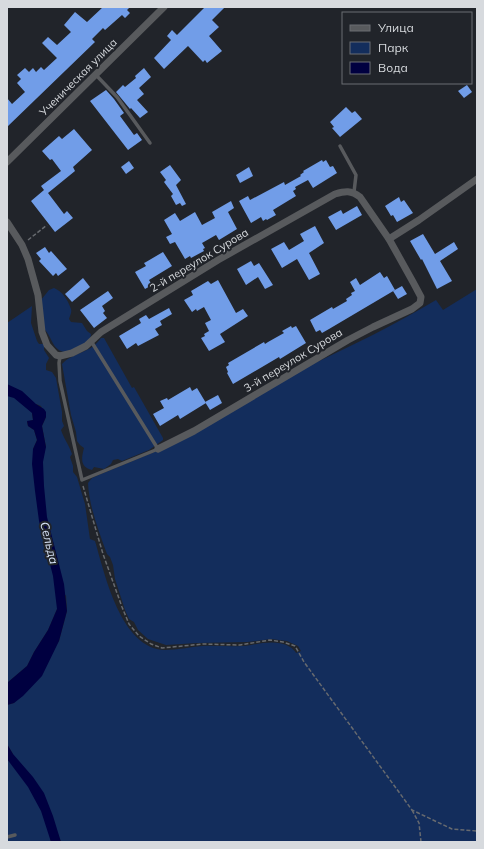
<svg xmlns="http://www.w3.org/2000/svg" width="484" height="849" font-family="Mulish,sans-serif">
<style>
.green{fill:#132d5c;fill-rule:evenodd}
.water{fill:#000040}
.building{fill:#719de8}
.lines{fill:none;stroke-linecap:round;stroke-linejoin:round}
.path{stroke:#676a6f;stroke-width:1.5;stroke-dasharray:4 2;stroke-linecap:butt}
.service{stroke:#585a5d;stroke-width:3.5}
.minor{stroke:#585a5d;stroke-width:7}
.labels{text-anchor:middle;stroke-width:4;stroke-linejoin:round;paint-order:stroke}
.street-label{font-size:11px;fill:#d7dade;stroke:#21242a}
.water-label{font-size:12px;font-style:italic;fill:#d5e1f5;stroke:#21242a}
</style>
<rect width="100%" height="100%" fill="#21242a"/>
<g class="green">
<path d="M54,288C62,291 68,300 71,309C72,312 70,316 69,319L71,322L82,323L87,331L91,334C90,347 75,349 64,352C51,349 53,336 42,327L41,300L49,290Z"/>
<path d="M477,289V842H61L58,834L50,838L51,842H7V759L13,754L7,744V705L14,703L59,641L67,611L66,595L57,600V609L48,630L34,652L27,666L7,683V323L32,306L31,323L37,341L39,344H44V350L49,358L46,364V370L52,372L56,378L62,412V421L64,426L61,430C64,439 69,445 72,454L70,457L73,466V472L77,477L85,504L90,539L95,541C105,575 121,649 165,650C177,650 190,647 202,646C218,645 234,648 251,645C262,643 279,640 290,647C292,648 295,651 296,653L301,651L298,646L287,641L271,639L247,642L197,643L166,645L148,639L138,630L134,622L129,619L125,610L115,579L113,565L110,557L107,554C99,532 89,506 88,483L92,478L101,474L174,444L306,367C350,347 394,325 436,300L443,310ZM36,404L41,406L46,417L42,426L46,447L33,449L37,440L34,430L28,426L27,422L33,420L32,413Z"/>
<path d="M101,338H104L132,388L134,387L163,438V440L149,450L122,461L118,459L113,460L111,464L104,469L94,467L92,470C79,467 82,456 84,448L80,445L77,441L76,432L71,415L62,364C73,352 90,354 101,338Z"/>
</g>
<g class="water">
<path d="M7,384L22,391L36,404L44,409L46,412V417L42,426L46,447L43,462L44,486L47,517L64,584L67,611L59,641L42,676L23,696L14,703L7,705V683L27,666L34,652L48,630L57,609L53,576L39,521L35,491L32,464L33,449L37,440L34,430L28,426L27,421L33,420L32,413L14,398L7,396Z"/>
<path d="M7,744L13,754L33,777L44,793L53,816L61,842H51L41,811L28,787L7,759Z"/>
</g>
<g class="building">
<path d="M103,7H130L127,10L130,13L125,18L122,15L105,30L103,28L92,39L95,42L7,127V98L12,104L25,92L17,83L21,79L17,75L25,68L29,72L33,68L36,72L41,67L44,70L57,58L42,43L48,37L57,45L71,32L64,25L75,12L87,22Z"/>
<path d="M205,7H225L212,20L219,27L209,36L222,51L207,63L205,60L203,62L188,46L164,69L154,58L171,40L167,36L172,30L177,35Z"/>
<path d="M144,68L151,77L139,88L144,94L137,100L148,112L140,118L131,108L130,109L116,92L123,85L125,87L136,78L135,76Z"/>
<path d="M467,85L472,92L464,98L458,91Z"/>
<path d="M106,90L114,99L124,113L120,116L134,135L137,133L142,140L128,150L90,101Z"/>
<path d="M346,107L352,113L355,111L362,119L340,137L332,128L334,127L330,122Z"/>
<path d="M74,129L92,150L73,167L75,171L48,193L64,214L67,211L73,218L55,232L31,201L44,190L41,186L61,171L52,159L50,160L42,151L59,136L62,139Z"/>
<path d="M322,160L323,162L326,160L330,167L333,166L337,173L313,188L308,180L295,187L296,189L293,191L296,196L273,210L276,215L267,220L266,219L263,221L261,217L251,223L239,201L248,196L250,200L284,182L285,185L301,176L300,175L304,172L303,171Z"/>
<path d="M129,161L134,168L126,174L121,167Z"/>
<path d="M170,165L181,180L176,185L186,204L182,206L180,203L176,205L171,196L173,194L164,182L166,180L160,172Z"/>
<path d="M249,167L253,176L240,183L236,175Z"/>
<path d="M399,197L401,202L404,200L413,213L397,222L393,215L391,216L385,206Z"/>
<path d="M231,201L234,208L228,212L237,229L219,240L216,235L202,243L205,248L203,249L204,251L191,258L190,256L185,259L175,242L170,244L166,237L172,234L164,220L175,213L180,221L195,212L202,225L215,218L212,212Z"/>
<path d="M357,206L362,215L336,230L328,217L341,210L343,214Z"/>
<path d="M315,226L324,243L309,253L320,274L309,280L297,259L282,268L271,249L284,242L289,250L304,241L300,234Z"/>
<path d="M423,234L435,254L454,242L458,249L440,261L452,281L437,289L422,259L421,260L410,241Z"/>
<path d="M45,247L49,253L51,251L67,269L58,276L56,273L53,276L39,261L41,259L36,253Z"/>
<path d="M163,252L172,266L149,280L152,285L145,289L135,272L146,266L144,263L146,262Z"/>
<path d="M251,261L254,266L259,263L273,285L265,289L258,277L246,285L237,269Z"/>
<path d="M380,272L384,278L387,276L395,290L329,329L322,333L320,330L316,332L310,320L332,307L333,309L347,301L346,299L352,295L351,293L355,291L350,282L356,278L360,285Z"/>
<path d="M83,278L90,287L72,302L65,294Z"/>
<path d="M218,280L236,313L243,309L248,316L220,334L225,342L209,351L201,338L205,336L204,334L209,331L205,323L211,320L204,307L197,311L196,309L192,312L184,300L193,295L191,291L208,281L211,284Z"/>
<path d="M402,286L407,294L398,299L393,291Z"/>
<path d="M108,291L113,298L102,306L105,311L103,313L107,318L94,328L80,310Z"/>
<path d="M169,308L172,314L160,321L162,325L155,329L159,335L138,346L136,343L127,349L119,336L141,323L139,319L146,315L149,319Z"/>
<path d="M291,326L292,328L296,326L306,343L280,359L279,357L233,384L227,373L228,372L226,367L229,365L228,363L264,342L265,344L268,342L284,333L282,331Z"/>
<path d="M190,387L192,391L197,388L206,403L180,419L178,415L160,426L153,414L164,408L160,401L167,398L168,400Z"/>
<path d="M218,395L222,403L210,410L205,402Z"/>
</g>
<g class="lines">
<g class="path">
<path d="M28,240L47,225"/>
<path d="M83,486L103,554L122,607L129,624L139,636L151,644L162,648L203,644L240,645L270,640L283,642L295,646L304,662L412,810L452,829L477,831"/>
<path d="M412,810L419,823L421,842"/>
</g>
<g class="service">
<path d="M95,74L117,97L150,143"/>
<path d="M340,146L356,175L354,192"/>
<path d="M60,356L59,363L60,381L82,480L158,449L91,341"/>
<path d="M7,837L15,835"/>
</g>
<g class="minor">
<path d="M7,162L164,7"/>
<path d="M7,222L22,245L28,259L38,295L42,332L47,345L56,355L60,356L72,353L86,346L101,332L218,260L335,194C345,191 351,190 360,197L389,239L413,282L421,297L420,303L412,309L373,327L348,340L194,431L158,449"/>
<path d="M389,239L419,220L477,179"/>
</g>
</g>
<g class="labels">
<g class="street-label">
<text transform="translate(78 77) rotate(-45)" y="4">Ученическая улица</text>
<text transform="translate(199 260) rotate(-31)" y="4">2-й переулок Сурова</text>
<text transform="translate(293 360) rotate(-31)" y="4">3-й переулок Сурова</text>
</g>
<g class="water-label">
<text transform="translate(49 543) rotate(76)" y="4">Сельда</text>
</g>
</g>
<rect width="484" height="849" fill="none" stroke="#d7dade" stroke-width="16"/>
<rect x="342" y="12" width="130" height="72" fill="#21242a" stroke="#6a6d72"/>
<rect x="350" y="25" width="20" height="6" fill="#585a5d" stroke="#6a6d72"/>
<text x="378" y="32" font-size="12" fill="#d7dade">Улица</text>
<rect x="350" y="42" width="20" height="12" fill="#132d5c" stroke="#6a6d72"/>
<text x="378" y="52" font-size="12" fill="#d7dade">Парк</text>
<rect x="350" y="62" width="20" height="12" fill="#000040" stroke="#6a6d72"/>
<text x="378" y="72" font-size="12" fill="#d7dade">Вода</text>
</svg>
